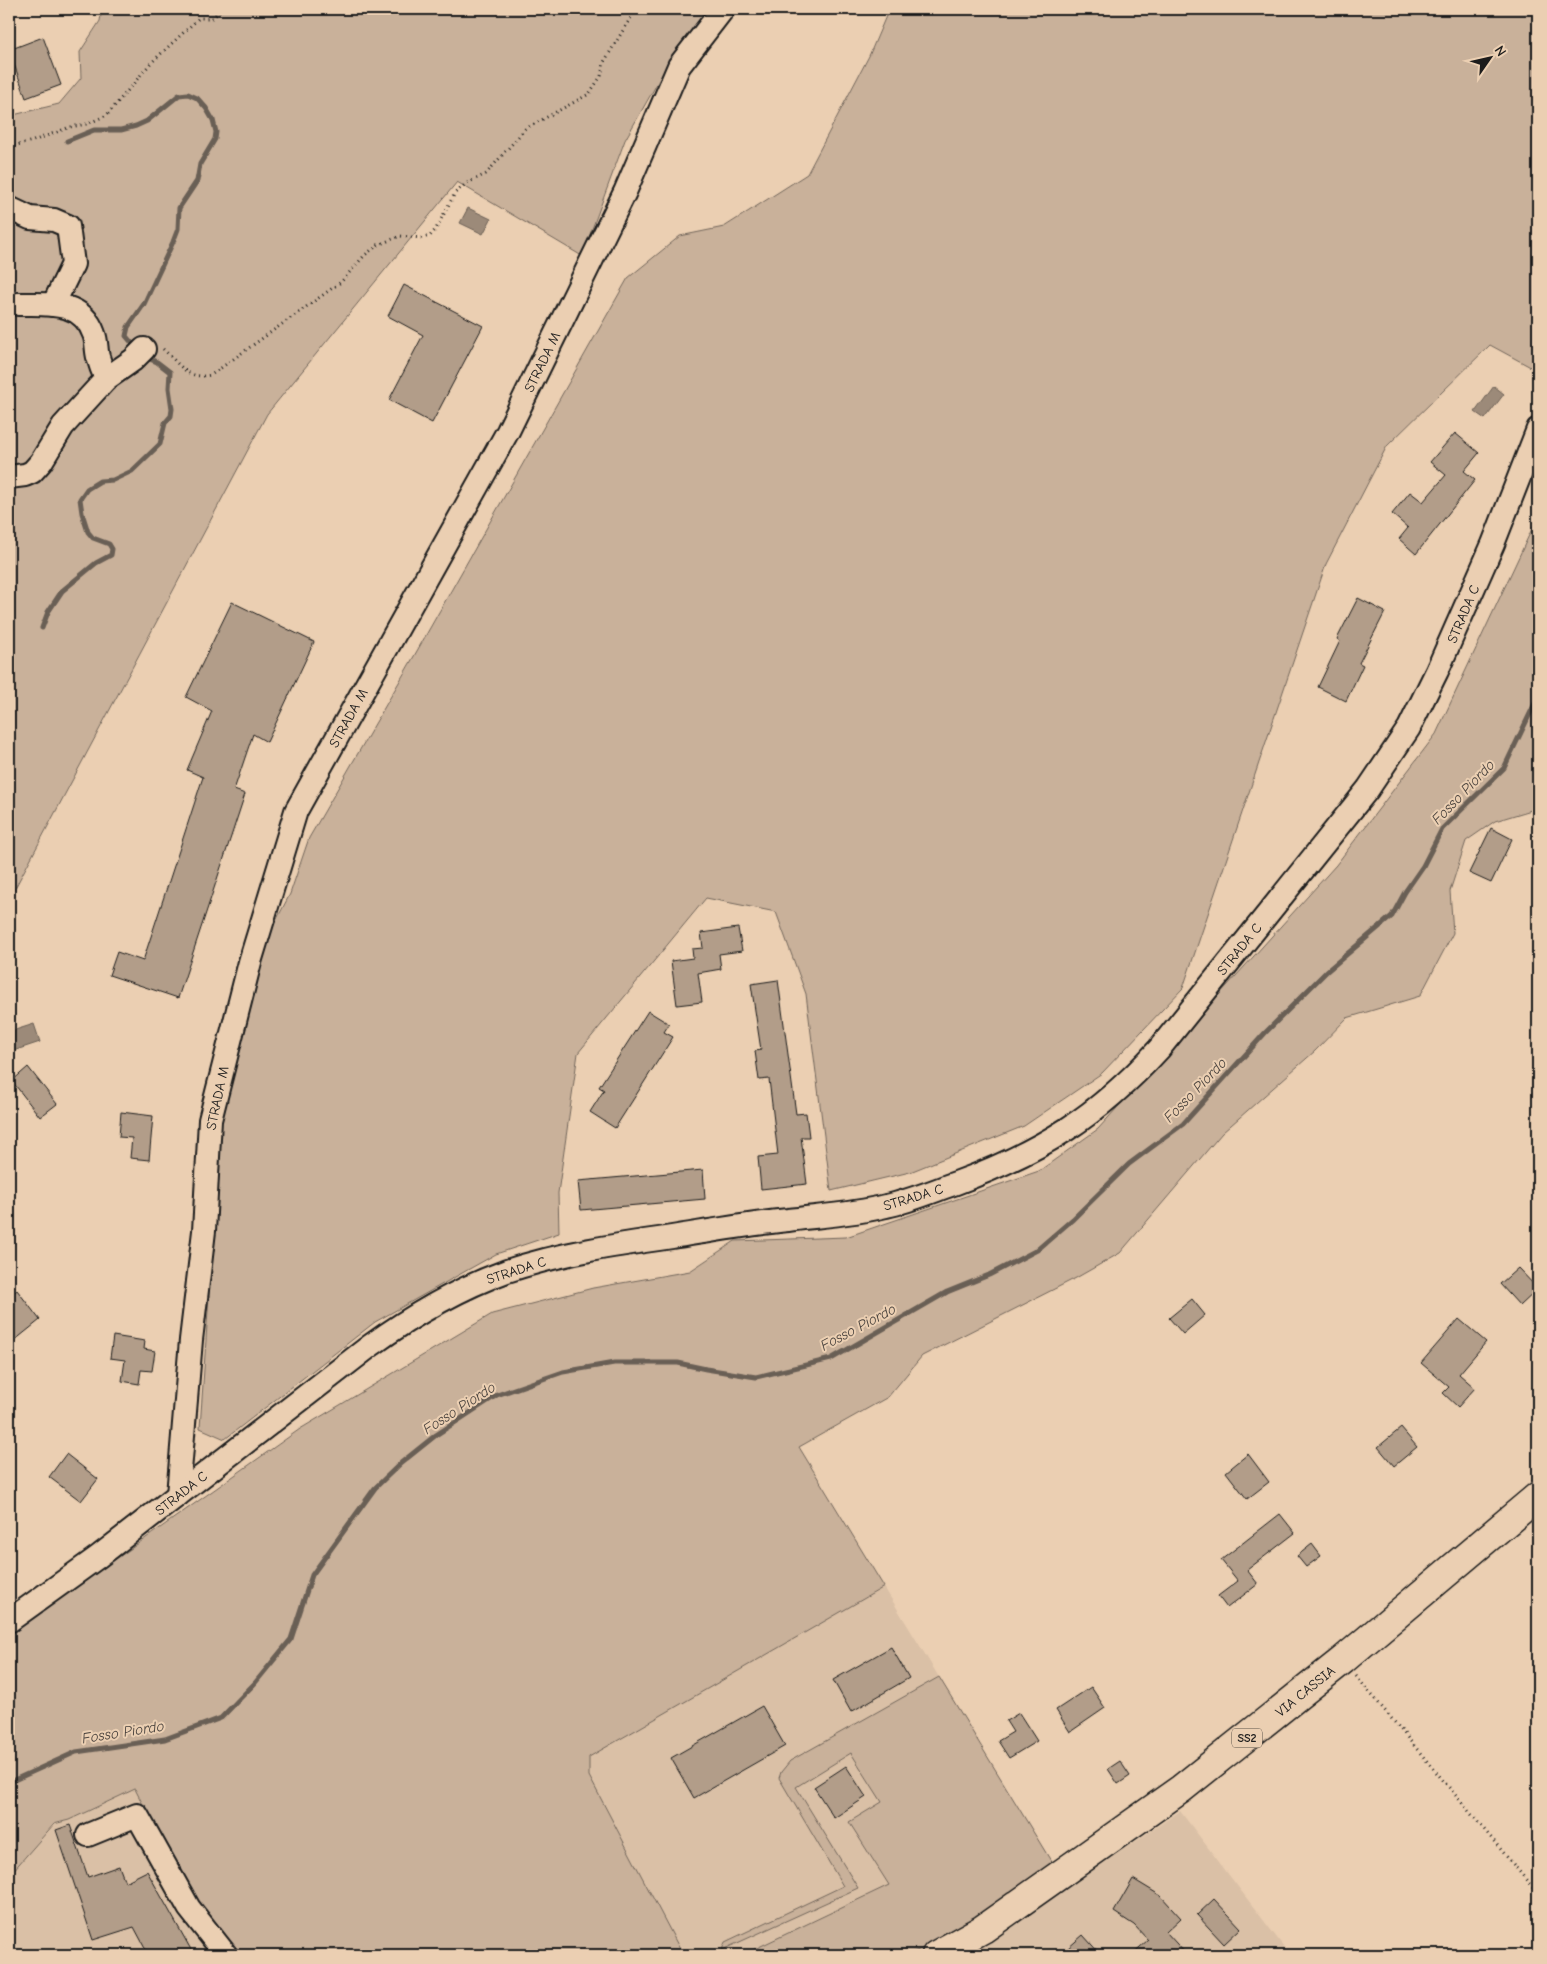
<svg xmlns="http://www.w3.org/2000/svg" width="1547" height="1964" font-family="'Comic Neue',sans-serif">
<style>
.built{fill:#dac0a6}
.green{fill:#c9b19a;stroke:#72665b}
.water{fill:#9c8a79;stroke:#695e54}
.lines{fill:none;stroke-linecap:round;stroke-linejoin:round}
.stream{stroke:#695e54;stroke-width:5}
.building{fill:#b29d89;stroke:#1c1c1c}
.minor-casing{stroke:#1c1c1c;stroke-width:26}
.major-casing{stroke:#1c1c1c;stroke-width:31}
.path{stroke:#1c1c1c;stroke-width:3;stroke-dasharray:1 4;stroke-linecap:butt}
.minor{stroke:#ebcfb2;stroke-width:22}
.major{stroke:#ebcfb2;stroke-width:28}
.labels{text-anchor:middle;stroke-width:4;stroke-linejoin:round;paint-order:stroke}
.shield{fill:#ebcfb2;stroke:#5a5249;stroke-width:1}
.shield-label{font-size:12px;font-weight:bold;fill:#1c1c1c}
.street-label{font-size:14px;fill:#1c1c1c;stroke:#ebcfb2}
.water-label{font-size:15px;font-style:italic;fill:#49423d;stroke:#ebcfb2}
</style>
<rect width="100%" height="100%" fill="#ebcfb2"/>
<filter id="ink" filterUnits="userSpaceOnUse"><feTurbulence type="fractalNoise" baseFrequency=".02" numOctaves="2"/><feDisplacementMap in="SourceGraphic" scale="10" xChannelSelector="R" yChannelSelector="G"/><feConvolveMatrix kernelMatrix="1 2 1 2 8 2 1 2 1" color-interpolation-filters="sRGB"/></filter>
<g filter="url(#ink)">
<g class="built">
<path d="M884,1587L1054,1866L897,1955H667L553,1769Z"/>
<path d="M135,1789L172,1861L231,1943L243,1955H9V1897L10,1895L12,1872L55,1824L69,1820Z"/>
<path d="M1180,1811L1290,1955H969Z"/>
</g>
<g class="green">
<path d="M102,9H712L671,59L625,140L582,256L457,182L267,414L14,890L9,921V116L59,104L81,78L80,52L100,21Z"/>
<path d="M889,9H1538V371L1490,345L1387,446L1326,564L1183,988L1102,1073L1024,1126L910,1172L831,1191L806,994L776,912L706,898L578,1053L558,1193L559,1233L496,1254L375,1322L225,1439L200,1428L221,1119L224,1020L290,894L309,838L413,658L628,278L680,236L724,227L807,174L869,56Z"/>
<path d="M1538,516V808L1495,821L1466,841L1450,891L1453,933L1420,996L1347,1018L1315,1051L1222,1133L1120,1253L1076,1278L922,1356L888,1397L799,1447L884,1587L589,1757V1776L683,1955H243C196,1907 165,1848 135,1789L69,1820L54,1824L12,1872L10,1895L9,1897V1633L129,1550L300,1429L492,1314L593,1288L690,1271L735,1241L846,1237L1039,1171L1098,1129L1336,865L1436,734Z"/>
<path d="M939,1677L1054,1866L965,1925L934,1944L906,1955H742L889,1885L849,1822L882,1802L851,1753L796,1787L858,1888L722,1950L725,1942L843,1886L779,1778L781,1772L790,1761Z"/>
</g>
<g class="water">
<path d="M468,208L491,219L483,234L460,223Z"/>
<path d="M1494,386L1504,394L1485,419L1475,412Z"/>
<path d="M34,1024L40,1042L13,1051L9,1032Z"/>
</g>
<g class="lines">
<g class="stream">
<path d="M67,141L94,130H121L136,126L147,121L179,95L188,94L197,98L206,108L213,120L216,132L215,139L200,164L197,181L179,208L178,229L173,242L144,304L128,327L126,336L137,349"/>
<path d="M42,628L48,612L62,591L96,563L111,555L112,549L109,544L93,538L88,532L82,513L80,499L87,489L100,481L113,480L132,471L160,444L165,423L171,416L172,409L169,388L170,372L157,362L145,357"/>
<path d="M9,1784L12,1781L76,1752L165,1739L221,1718L255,1683L291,1639L312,1575L375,1488L401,1463L436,1435L497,1395L563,1372L614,1363H678L706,1369L756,1377L831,1359L947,1292L989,1275L1037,1250L1073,1219L1129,1164L1183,1124L1265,1033L1327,971L1392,916L1405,892L1423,866L1442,829L1504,768L1538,697"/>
</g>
</g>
<g class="building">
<path d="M43,37L61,85L26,98L9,50Z"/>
<path d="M404,285L483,326L432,423L389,400L423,335L388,316Z"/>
<path d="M1455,433L1479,453L1464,471L1475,480L1416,554L1399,539L1408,528L1392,514L1410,492L1423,502L1446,475L1430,462Z"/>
<path d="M1358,598L1385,612L1359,663L1363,665L1346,701L1318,687L1340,641L1337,639Z"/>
<path d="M232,602L314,642L267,742L253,734L234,790L245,794L178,998L109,975L117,952L143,961L203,777L187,770L212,711L186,697Z"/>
<path d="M1491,828L1512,839L1491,883L1469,873Z"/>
<path d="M738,928L742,951L719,954L721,969L698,973L702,1002L677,1005L671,961L693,958L692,949L703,948L701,933Z"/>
<path d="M778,980L796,1114L806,1113L809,1137H801L807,1184L761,1189L758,1157L778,1155L769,1079L759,1080L755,1051L761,1050L751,984Z"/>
<path d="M648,1011L669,1024L664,1032L673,1037L615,1128L590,1112L604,1090L599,1087Z"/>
<path d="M28,1067L57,1104L40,1117L12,1081Z"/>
<path d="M121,1112L153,1116L149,1160L130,1158L132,1138L119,1137Z"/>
<path d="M703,1170L705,1199L581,1210L578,1181Z"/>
<path d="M1518,1268L1538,1289L1520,1306L1500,1284Z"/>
<path d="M17,1290L40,1320L9,1345V1297Z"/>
<path d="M1192,1299L1205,1315L1183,1334L1169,1318Z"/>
<path d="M1459,1319L1486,1342L1459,1374L1475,1388L1458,1407L1443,1393L1449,1387L1421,1363Z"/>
<path d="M113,1336L145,1341L144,1349L155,1351L152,1371L141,1370L139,1384L122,1381L125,1360L110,1358Z"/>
<path d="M1401,1428L1417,1447L1394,1466L1378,1447Z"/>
<path d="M66,1454L98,1479L81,1501L49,1477Z"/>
<path d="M1248,1454L1269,1482L1247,1499L1226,1472Z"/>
<path d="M1280,1514L1295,1533L1247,1570L1258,1584L1227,1608L1218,1596L1238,1581L1221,1560Z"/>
<path d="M1312,1544L1321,1556L1306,1567L1297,1556Z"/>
<path d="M891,1647L909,1678L851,1712L833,1680Z"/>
<path d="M1091,1687L1105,1708L1070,1732L1056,1710Z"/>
<path d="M762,1706L785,1746L694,1798L671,1758Z"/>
<path d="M1019,1713L1037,1741L1009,1758L998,1741L1013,1732L1006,1721Z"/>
<path d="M1120,1761L1130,1776L1118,1784L1108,1769Z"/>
<path d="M846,1766L866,1797L834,1818L814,1787Z"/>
<path d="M70,1825L88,1877L119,1866L125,1882L147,1871L194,1955H149L134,1927L93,1940L56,1830Z"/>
<path d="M1133,1879L1161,1896L1181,1918L1166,1932L1187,1955H1131L1148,1940L1134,1925L1114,1912Z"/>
<path d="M1214,1899L1241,1928L1224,1944L1197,1915Z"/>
<path d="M1083,1935L1101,1955H1060Z"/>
</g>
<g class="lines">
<defs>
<g id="minor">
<path d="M9,208L30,218L54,220L68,226L73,264L53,305"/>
<path d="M106,379L133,360L144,349"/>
<path d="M9,477L25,475L32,472L41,462L63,426L106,379C103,372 100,364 98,357C96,350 97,341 94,334C82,300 47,304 18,304"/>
<path d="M178,1495L191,1340L204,1231L210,1120L250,962L296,811L508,431L625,192L679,66L723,9"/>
<path d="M9,1621L98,1557L370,1346C413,1315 457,1289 507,1271C561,1253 616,1245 672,1237C710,1231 749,1224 788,1220C820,1216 854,1214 886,1206C910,1201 933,1191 956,1183C1042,1151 1097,1117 1159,1049L1368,789L1409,728L1437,671L1493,544L1538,429"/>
<path d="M88,1835L137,1815L189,1908L226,1955"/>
</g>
<path id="major" d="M936,1955L983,1929L1181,1789L1343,1660L1538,1496"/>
</defs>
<use href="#minor" class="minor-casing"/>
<use href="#major" class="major-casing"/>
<g class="path">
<path d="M9,147L33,141L70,127L87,124L107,115L150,64L199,18H213L221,9"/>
<path d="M163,349C180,364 186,380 211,375L341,282L365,255L378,245L400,236L421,238L430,236L436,229L455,193L467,183L486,174L525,129L589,94L601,76L604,62L636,9"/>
<path d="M1356,1676L1538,1894"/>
</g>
<use href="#minor" class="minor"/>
<use href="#major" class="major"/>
</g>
</g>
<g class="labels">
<rect class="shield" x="1232" y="1728.5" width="30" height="19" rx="4"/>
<g class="shield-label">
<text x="1247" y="1742">SS2</text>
</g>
<g class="street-label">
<text transform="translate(542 362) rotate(-64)" y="5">STRADA M</text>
<text transform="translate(1463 614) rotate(-67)" y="5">STRADA C</text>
<text transform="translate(348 718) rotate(-61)" y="5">STRADA M</text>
<text transform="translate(1239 949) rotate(-51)" y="5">STRADA C</text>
<text transform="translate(217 1098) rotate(-78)" y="5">STRADA M</text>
<text transform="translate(913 1197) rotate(-17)" y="5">STRADA C</text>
<text transform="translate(516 1270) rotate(-18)" y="5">STRADA C</text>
<text transform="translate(181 1493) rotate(-38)" y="5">STRADA C</text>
<text transform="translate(1305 1691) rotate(-39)" y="5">VIA CASSIA</text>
</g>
<g class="water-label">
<text transform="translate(1463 792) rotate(-46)" y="5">Fosso Piordo</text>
<text transform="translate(1195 1090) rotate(-46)" y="5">Fosso Piordo</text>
<text transform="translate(858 1327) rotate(-28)" y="5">Fosso Piordo</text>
<text transform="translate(459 1408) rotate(-33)" y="5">Fosso Piordo</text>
<text transform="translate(123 1732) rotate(-9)" y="5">Fosso Piordo</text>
</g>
</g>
<rect width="1547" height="1964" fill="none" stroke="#ebcfb2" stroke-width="30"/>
<rect x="15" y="15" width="1517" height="1934" fill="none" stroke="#1c1c1c" stroke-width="2" filter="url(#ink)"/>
<g transform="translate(1490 58) rotate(56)" stroke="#ebcfb2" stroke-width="4" paint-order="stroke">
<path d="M0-4L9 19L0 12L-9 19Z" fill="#1c1c1c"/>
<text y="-8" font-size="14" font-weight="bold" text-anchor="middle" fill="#1c1c1c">N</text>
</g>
</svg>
